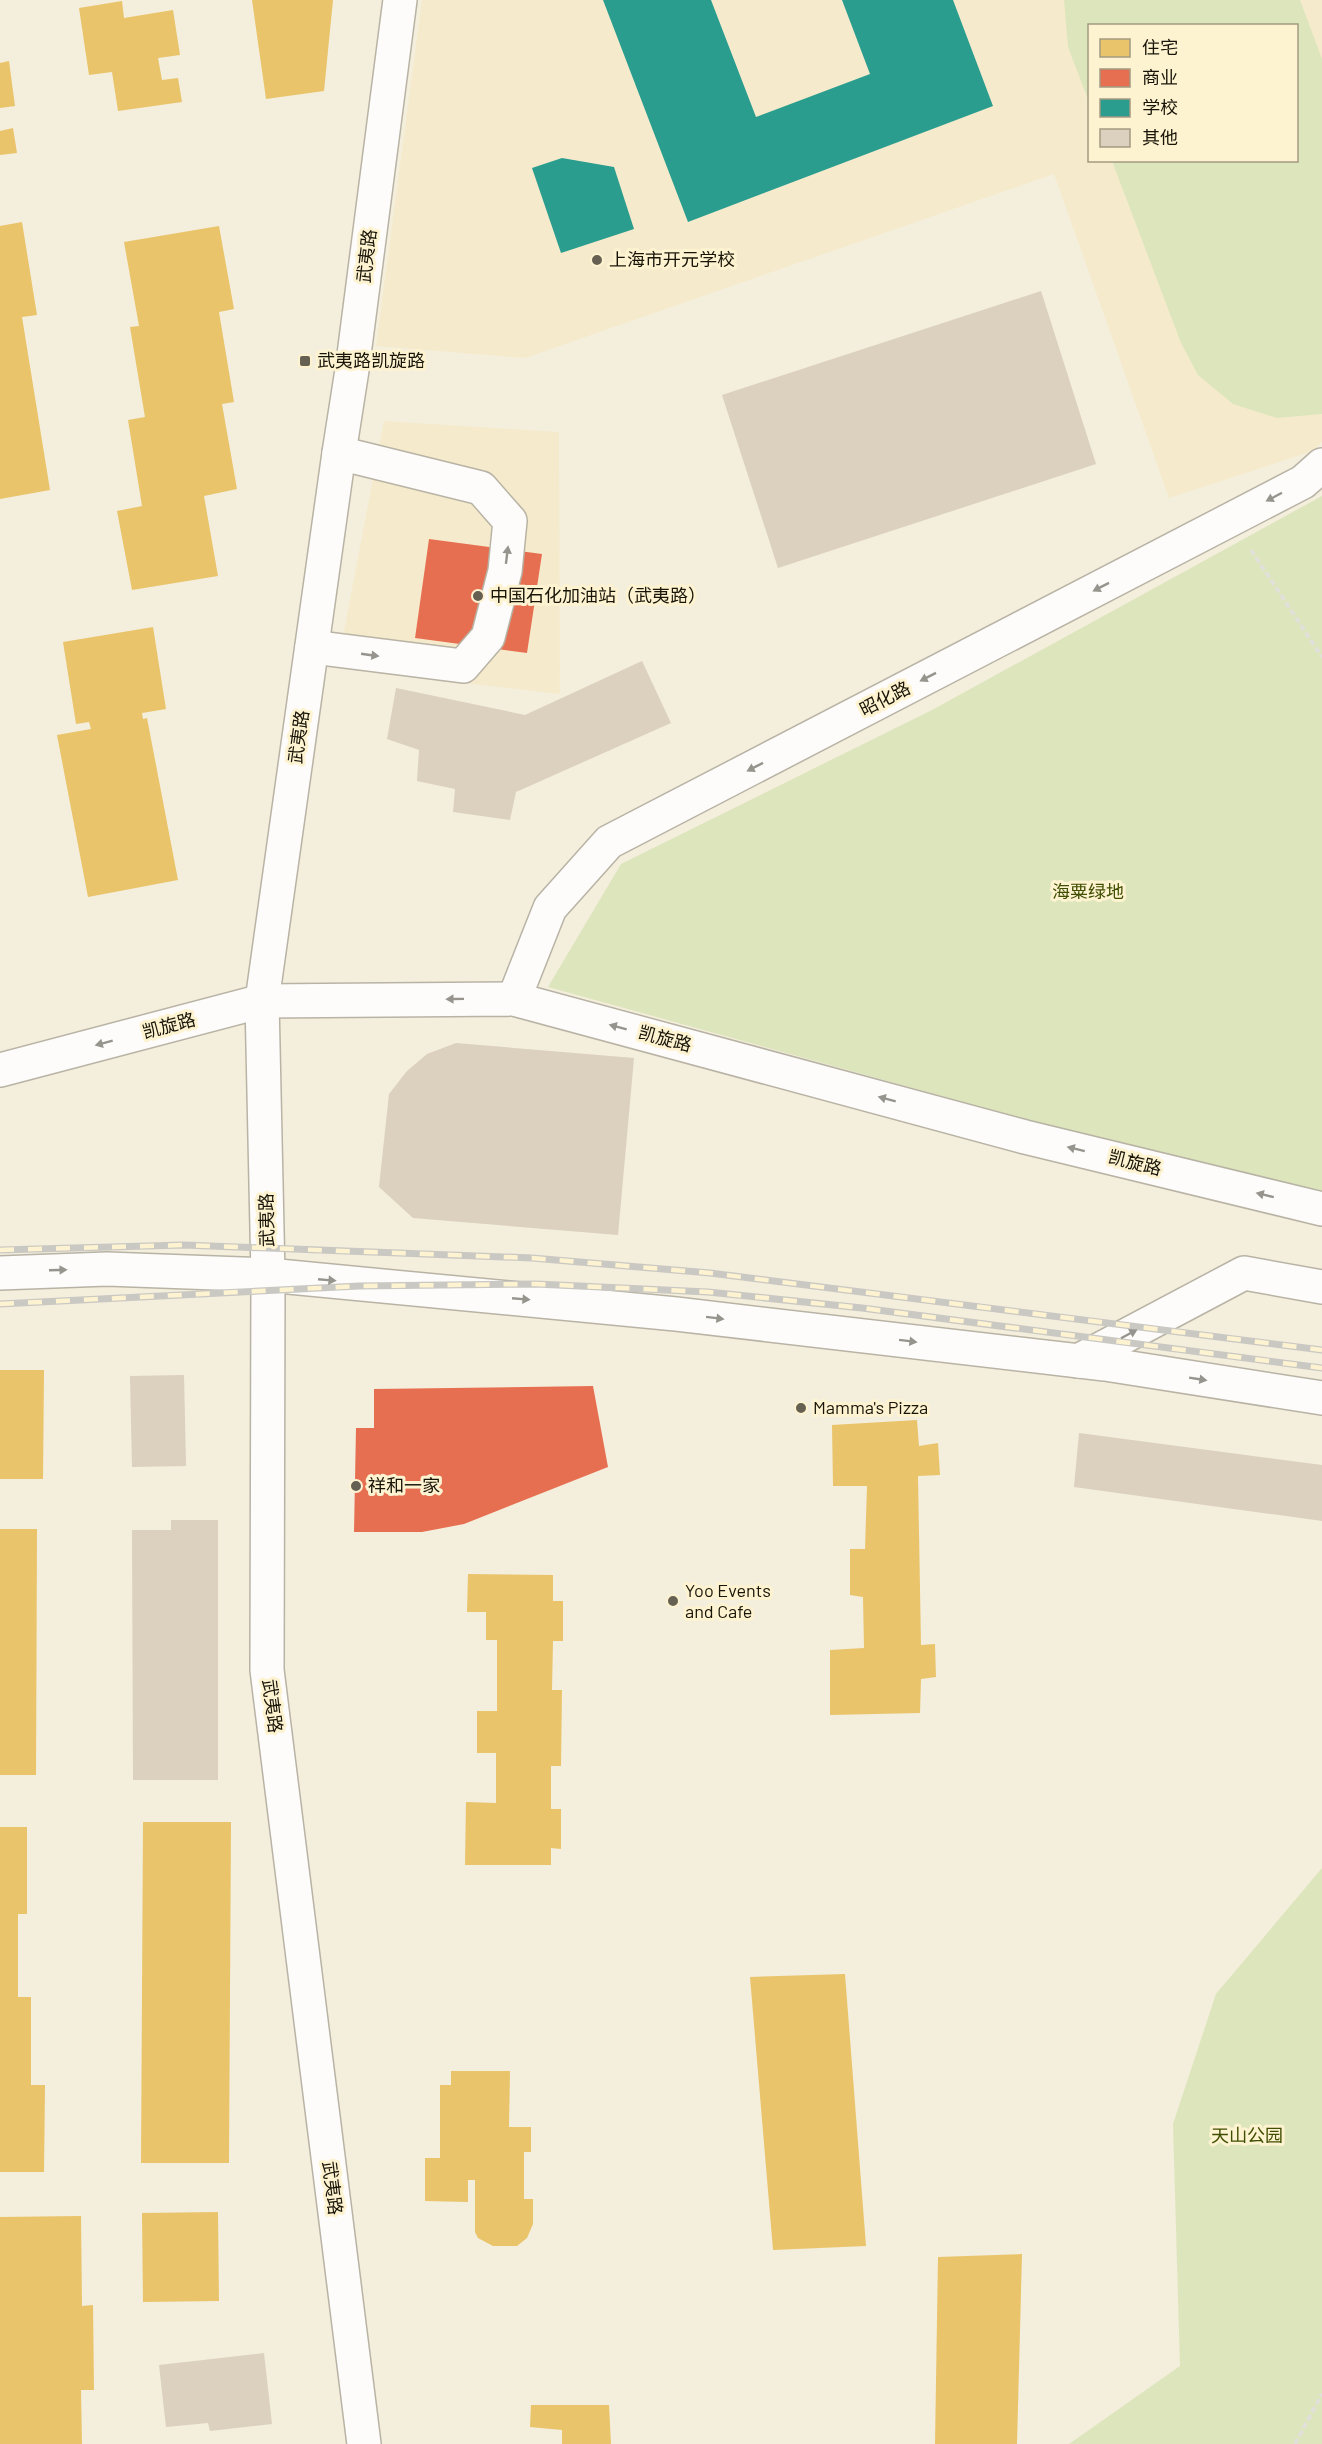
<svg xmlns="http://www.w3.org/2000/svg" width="1322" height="2444" font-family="Barlow,'Noto Sans SC',sans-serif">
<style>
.built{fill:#f5ebcc;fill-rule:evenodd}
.green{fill:#dde5bc}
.homes{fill:#e9c46a}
.shops{fill:#e76f51}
.schools{fill:#2a9d8f}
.building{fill:#dcd0be}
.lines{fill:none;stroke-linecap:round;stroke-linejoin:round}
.minor-casing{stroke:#b8b3a5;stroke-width:36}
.path{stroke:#e1e0d9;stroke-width:4;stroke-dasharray:6 3;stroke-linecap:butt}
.minor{stroke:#fdfcfa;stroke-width:33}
.rail-casing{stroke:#cac8c2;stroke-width:7}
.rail{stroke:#fef3d1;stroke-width:4.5;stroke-dasharray:14;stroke-linecap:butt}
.oneway{fill:#96948d}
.poi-dot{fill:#656052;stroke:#fef3d1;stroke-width:2}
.labels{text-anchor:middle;stroke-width:6;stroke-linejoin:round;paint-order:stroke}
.street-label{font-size:18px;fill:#181408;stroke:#fef3d1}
.poi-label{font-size:18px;fill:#181408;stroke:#fef3d1;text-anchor:start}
.park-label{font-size:18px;fill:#3f4e00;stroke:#fef3d1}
</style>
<rect width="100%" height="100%" fill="#f4eedc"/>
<g class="built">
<path d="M422,0H1322V442L1313,451L1169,498L1054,174L525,358L376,346ZM1090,26H1296V160H1090Z"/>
<path d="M384,421L559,432L560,694L337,668Z"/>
</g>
<g class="green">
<path d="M1064,0H1300L1322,59V414L1277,418L1233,404L1198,375L1181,343L1112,161L1296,160V26H1090L1089,102L1068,47Z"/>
<path d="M1322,496V1201L548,987L621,864L932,710Z"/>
<path d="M1322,1868V2444H1069L1180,2366L1173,2124L1216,1994Z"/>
</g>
<g class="homes">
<path d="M252,0H333L324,91L266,99Z"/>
<path d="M122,1L124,18L173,10L180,55L158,58L162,80L178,78L182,102L118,111L112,72L89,75L79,8Z"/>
<path d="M9,61L15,106L0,108V63Z"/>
<path d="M13,128L17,153L0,155V131Z"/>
<path d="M22,222L37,315L22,317L50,490L0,499V226Z"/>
<path d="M219,226L234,309L219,312L234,402L222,404L237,489L204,496L218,576L132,590L117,511L142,506L128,420L145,417L130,327L139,326L124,242Z"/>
<path d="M153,627L166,709L142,713L143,719L147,718L178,880L88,897L57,735L91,729L89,722L76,724L63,642Z"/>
<path d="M0,1370H44L43,1479H0Z"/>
<path d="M917,1420L919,1446L938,1443L940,1475L918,1476L921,1645L935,1644L936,1677L921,1679L920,1713L830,1715V1650L864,1648L863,1597L850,1595V1549H865L867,1486H833L832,1425Z"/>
<path d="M0,1529H37L36,1775H0Z"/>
<path d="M468,1574L553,1575V1601H563V1641H553L552,1690H562L561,1766H551V1809H561V1849L551,1848V1865H465L466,1802L496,1803V1753H477V1711H497V1640H486V1612H467Z"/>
<path d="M143,1822H231L229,2163H141Z"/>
<path d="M0,1827H27V1914H18V1997H31V2085H45L44,2172H0Z"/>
<path d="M845,1974L866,2246L773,2250L750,1977Z"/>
<path d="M451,2071H510L509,2127H531V2152H524V2199H533V2224L527,2238L517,2246H493L478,2238L475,2232V2180H468V2202L425,2201V2158H440V2085H451Z"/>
<path d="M218,2212L219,2301L143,2302L142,2213Z"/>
<path d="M81,2216L82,2306L93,2305L94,2390H81L82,2444H0V2217Z"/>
<path d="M1022,2254L1017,2444H935L938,2257Z"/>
<path d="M531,2405H609L611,2444H562V2430L530,2427Z"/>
</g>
<g class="shops">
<path d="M429,539L542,554L527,653L415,638Z"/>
<path d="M593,1386L608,1467L464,1524L422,1532H354L356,1428H374V1389Z"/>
</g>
<g class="schools">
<path d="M603,0H711L756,117L870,74L842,0H953L993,106L688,222Z"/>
<path d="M562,158L614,167L634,229L561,253L532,168Z"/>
</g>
<g class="building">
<path d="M1041,291L1096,464L778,568L722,395Z"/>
<path d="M642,661L671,723L516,792L510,820L453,812L455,789L417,781L419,750L387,739L396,688L525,715Z"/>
<path d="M456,1043L634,1058L618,1235L413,1218L379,1187L389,1094L407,1071L427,1054Z"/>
<path d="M184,1375L186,1466L132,1467L130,1376Z"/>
<path d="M1079,1433L1322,1465V1521L1074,1487Z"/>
<path d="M171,1520H218V1780H133L132,1530H171Z"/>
<path d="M264,2353L272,2424L210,2431L208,2423L166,2427L159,2365Z"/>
</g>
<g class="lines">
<defs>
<g id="minor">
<path d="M312,647L463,666L488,637L505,571L510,521L481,488L339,453"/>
<path d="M514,999L550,908L609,842L1303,482L1322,465"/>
<path d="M0,1070L262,1001L514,999L1025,1137L1322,1209"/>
<path d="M0,1273L107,1269L268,1275L676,1314L1105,1364L1322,1398"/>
<path d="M1078,1361L1244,1273L1322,1287"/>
<path d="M364,2444L267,1670L268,1275L262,1001L339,453L352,370L400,0"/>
</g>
</defs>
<use href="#minor" class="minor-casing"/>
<g class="path">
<path d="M1251,550L1322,657"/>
<path d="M1295,2444L1322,2394"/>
</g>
<use href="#minor" class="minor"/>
<defs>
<g id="rail">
<path d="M0,1250L184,1245L532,1258L710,1273L1322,1350"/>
<path d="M0,1304L359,1286L536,1284L708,1292L862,1308L1322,1368"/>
</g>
</defs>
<use href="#rail" class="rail-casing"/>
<use href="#rail" class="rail"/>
</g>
<defs><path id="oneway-solid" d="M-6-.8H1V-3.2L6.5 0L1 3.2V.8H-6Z" transform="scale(1.5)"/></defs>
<g class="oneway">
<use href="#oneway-solid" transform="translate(1274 497) rotate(152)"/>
<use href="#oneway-solid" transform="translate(507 555) rotate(-83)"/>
<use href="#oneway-solid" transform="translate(1101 587) rotate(153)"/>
<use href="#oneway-solid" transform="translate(370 655) rotate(8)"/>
<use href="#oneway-solid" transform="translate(928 677) rotate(153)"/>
<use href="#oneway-solid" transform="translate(755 767) rotate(153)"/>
<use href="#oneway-solid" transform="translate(455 999) rotate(179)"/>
<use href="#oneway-solid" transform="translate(618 1027) rotate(-165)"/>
<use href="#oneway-solid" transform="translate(104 1043) rotate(165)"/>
<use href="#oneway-solid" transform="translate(887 1099) rotate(-165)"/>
<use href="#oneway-solid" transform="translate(1076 1149) rotate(-166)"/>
<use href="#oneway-solid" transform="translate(1265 1195) rotate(-166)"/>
<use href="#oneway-solid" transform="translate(58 1270) rotate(-2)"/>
<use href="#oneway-solid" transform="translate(327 1280) rotate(5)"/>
<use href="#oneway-solid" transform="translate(521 1299) rotate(5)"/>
<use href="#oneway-solid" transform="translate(715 1318) rotate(7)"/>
<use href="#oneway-solid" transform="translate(1129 1334) rotate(-28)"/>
<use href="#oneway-solid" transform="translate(908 1341) rotate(7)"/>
<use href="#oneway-solid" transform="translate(1198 1379) rotate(9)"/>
</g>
<g class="poi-dot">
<circle cx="597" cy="260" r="6"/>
<rect x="299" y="355" width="12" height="12" rx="3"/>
<circle cx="478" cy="596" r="6"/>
<circle cx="801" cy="1408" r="6"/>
<circle cx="356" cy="1486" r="6"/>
<circle cx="673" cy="1601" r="6"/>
</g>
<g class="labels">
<g class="street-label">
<text transform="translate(367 256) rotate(-83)" y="6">武夷路</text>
<text transform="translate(885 699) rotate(-27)" y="6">昭化路</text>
<text transform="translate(299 737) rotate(-82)" y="6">武夷路</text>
<text transform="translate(169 1026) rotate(-15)" y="6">凯旋路</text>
<text transform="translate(665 1039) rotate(15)" y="6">凯旋路</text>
<text transform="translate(1135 1163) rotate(14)" y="6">凯旋路</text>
<text transform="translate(267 1220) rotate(-91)" y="6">武夷路</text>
<text transform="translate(272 1706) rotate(83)" y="6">武夷路</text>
<text transform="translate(332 2188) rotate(83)" y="6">武夷路</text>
</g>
<g class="poi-label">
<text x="609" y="266">上海市开元学校</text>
<text x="317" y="367">武夷路凯旋路</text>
<text x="490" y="602">中国石化加油站（武夷路）</text>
<text x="813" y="1414">Mamma's Pizza</text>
<text x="368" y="1492">祥和一家</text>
<text x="685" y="1597">Yoo Events<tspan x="685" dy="21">and Cafe</tspan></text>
</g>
<g class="park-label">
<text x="1088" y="898">海粟绿地</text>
<text x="1247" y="2142">天山公园</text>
</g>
</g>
<rect x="1088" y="24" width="210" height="138" fill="#fef3d1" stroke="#a29a81" stroke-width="1.5"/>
<rect x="1100" y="39" width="30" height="18" fill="#e9c46a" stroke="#a29a81" stroke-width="1.5"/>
<text x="1142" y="54" font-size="18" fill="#181408">住宅</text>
<rect x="1100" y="69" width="30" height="18" fill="#e76f51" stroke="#a29a81" stroke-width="1.5"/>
<text x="1142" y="84" font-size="18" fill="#181408">商业</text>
<rect x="1100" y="99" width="30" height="18" fill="#2a9d8f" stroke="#a29a81" stroke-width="1.5"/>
<text x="1142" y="114" font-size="18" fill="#181408">学校</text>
<rect x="1100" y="129" width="30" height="18" fill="#dcd0be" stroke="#a29a81" stroke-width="1.5"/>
<text x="1142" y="144" font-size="18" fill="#181408">其他</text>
</svg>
